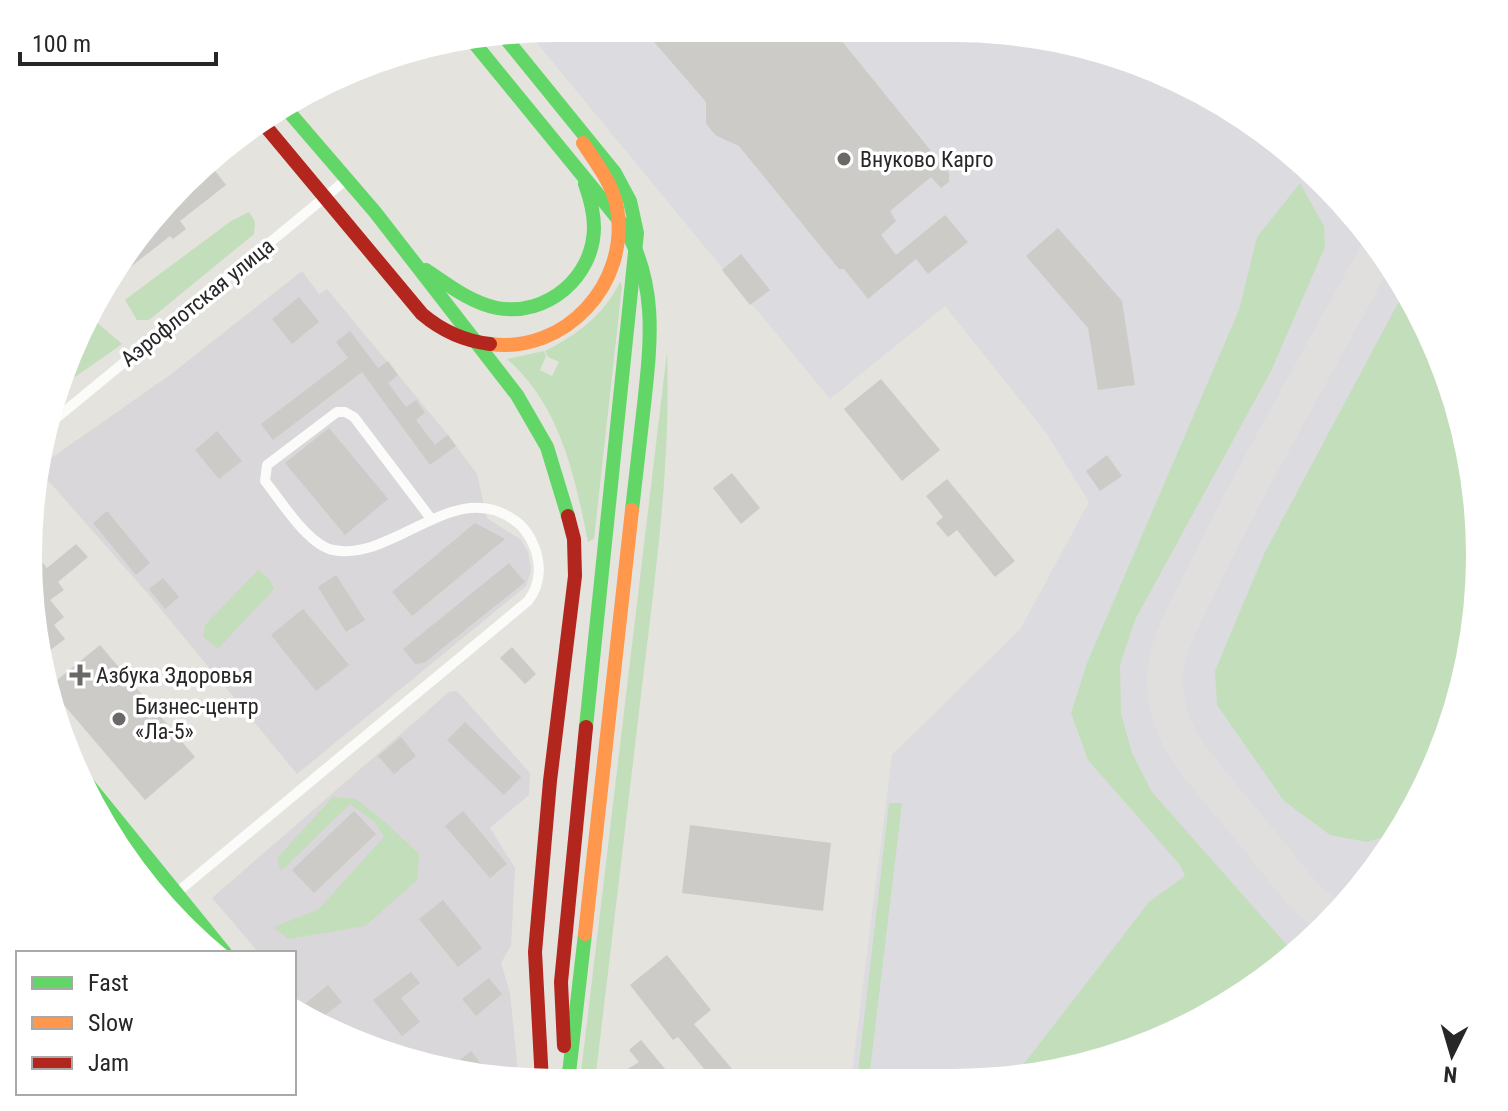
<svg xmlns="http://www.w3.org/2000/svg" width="1508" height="1111" font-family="'Roboto Condensed',sans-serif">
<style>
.industrial{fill:#d9d7d9}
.airport{fill:#dcdce0}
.green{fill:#c3deba}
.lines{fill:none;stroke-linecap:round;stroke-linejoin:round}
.taxiway{stroke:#e0dfde;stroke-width:36}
.building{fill:#cccbc7}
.street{stroke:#fbfbfa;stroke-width:10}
.fast{stroke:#63d668;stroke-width:14}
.slow{stroke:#ff974d;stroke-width:14}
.jam{stroke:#b3261e;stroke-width:14}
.poi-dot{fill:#696967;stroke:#fff;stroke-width:3}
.labels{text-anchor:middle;stroke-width:7;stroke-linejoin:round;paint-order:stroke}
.poi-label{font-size:22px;fill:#272727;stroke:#fff;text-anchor:start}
.street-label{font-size:22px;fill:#272727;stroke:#fff}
</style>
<rect width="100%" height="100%" fill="#e4e3de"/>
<g class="industrial">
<path d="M302,271L319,294L327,289L448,435L477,474L487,518L521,540L528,552L531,571L526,586L297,774L150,596L37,468L170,375Z"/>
<path d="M457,691L530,773L529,795L490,828L515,868L511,946L501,963L510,993L519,1082L419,1065L294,1013V953H259L212,898L449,692Z"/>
</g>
<path class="airport" d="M556,28L987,29L1089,46L1245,117L1371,235L1426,323L1462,419L1479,521L1475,625L1452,725L1409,820L1349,904L1273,974L1154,1043L1022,1078L851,1080L892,755L1021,628L1089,502L1047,434L945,306L830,399L528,32Z"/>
<g class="green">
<path d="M1300,183L1324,226L1325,247L1271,371L1135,620L1120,665L1121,714L1132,753L1152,792L1295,954L1273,974L1154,1043L1013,1078L1149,902L1185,876L1180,865L1088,760L1071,713L1087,663L1239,310L1257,237Z"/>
<path d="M249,212L255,222L254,234L149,320H137L125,300L231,221Z"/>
<path d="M620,282L622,286L594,539L588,542C575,476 560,405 507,359L544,351L546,356L540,370L552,376L559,362L548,357L545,351C577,335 604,315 620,282Z"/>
<path d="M1405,290L1426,323L1462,419L1479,521L1475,625L1452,725L1409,820L1401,832L1367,842L1330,835L1284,801L1217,705L1215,671L1264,554Z"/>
<path d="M88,315L122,344L75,377L67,369L83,322Z"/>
<path d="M667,352C671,461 656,570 643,678C627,813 611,947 595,1081H580Z"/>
<path d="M258,570L269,579L274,589L218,649L203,637L205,625Z"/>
<path d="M333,797L356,799L387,824L419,854L417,880L365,926L288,939L274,927L319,909L384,837L374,821L350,804L281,871L277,858Z"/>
<path d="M889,803H902L869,1079L857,1080Z"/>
</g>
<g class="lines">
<path class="taxiway" d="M1333,919L1307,899L1190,756C1174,730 1164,708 1165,676C1166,642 1190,605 1204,575C1258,464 1321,357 1380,248"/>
</g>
<g class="building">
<path d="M642,28L832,29L949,173V182L941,188L931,177L890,211L896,221L881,235L896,255L945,215L968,242L928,274L916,259L868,299L844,269H839L739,146L717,136L711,130L706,123V102Z"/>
<path d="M209,163L226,185L180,221L186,229L173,239L170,236L119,276L117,274L182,183Z"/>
<path d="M1058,228L1122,301L1135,385L1098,390L1088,328L1026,256Z"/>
<path d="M741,254L770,290L750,305L722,270Z"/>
<path d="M299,297L319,322L292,344L272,319Z"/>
<path d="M350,331L378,368L388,361L398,375L388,383L406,407L416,400L425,413L416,420L435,445L448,435L456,446L430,465L362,372L273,440L261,424L348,358L336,342Z"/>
<path d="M881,379L940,450L902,481L844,409Z"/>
<path d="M329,428L388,499L345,535L285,463Z"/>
<path d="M217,431L242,461L219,479L195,450Z"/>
<path d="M1107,455L1122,476L1100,491L1086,471Z"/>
<path d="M732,473L760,508L741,524L713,488Z"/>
<path d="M947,479L1015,561L995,577L957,530L948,537L936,523L943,517L926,496Z"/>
<path d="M107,511L150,563L136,575L93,523Z"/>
<path d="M475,523L505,539L412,616L392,592Z"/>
<path d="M76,544L88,557L58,582L64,590L50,600L64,617L54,625L65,639L44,655L29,590L31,560L37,556L47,568Z"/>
<path d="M509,563L525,582L424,663L415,664L403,649Z"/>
<path d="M336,575L365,620L346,632L318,587Z"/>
<path d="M163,578L179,597L165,609L149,589Z"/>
<path d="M303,609L349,665L316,691L271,635Z"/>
<path d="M100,645L195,757L145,800L53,692L51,685Z"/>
<path d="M512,647L536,674L525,684L500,658Z"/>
<path d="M465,722L521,777L504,795L447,740Z"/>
<path d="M401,737L416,756L394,774L378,756Z"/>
<path d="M354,811L376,834L314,893L292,870Z"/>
<path d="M463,811L507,864L490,878L445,826Z"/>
<path d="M690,825L831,843L823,911L682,893Z"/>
<path d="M443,900L482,948L458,967L419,919Z"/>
<path d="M667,955L711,1010L694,1024L738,1076L732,1080L714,1081L678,1037L673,1040L630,985Z"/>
<path d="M411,972L420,983L401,998L420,1022L402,1036L373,1000Z"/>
<path d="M489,978L502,994L476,1016L462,999Z"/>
<path d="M328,985L342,1002L316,1022L294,1013Z"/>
<path d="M641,1040L675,1081H621V1073L639,1062L629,1050Z"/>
<path d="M471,1051L491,1077L448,1070Z"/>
</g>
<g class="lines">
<g class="street">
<path d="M48,425L347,179"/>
<path d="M163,904L528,601C539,587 541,572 537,555C533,541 526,528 514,520C454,477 394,562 333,550C308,545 281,501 265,481L267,465L337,412H345L354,417L432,520"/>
</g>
<g class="fast">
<path d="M503,35L615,173L630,201L637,233L586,727"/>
<path d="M471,39L623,225C658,282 651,341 644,405C640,440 636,475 632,510"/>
<path d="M283,105L375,212L517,395L547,447L568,516"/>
<path d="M426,270C448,285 471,303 497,308C547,317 594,277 594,227C594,211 590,198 585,184"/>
<path d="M74,767L225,953"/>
<path d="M128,861L162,903"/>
<path d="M568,1082L585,934"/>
</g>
<g class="slow">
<path d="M490,344C566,354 630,283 617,208C613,184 596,163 583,143"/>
<path d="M585,934L632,510"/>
</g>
<g class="jam">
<path d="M262,122L422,314C442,331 465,341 490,344"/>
<path d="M564,1046L561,982L586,727"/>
<path d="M542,1082L535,952L550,781L575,576L574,539L568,516"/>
</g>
</g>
<g class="poi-dot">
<circle cx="844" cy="159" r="8"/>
<path d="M76 663h8v8h8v8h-8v8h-8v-8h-8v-8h8z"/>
<circle cx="119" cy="719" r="8"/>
</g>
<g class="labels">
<g class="poi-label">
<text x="860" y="167">Внуково Карго</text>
<text x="96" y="683">Азбука Здоровья</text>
<text x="135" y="714">Бизнес-центр<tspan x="135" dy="25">«Ла-5»</tspan></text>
</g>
<g class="street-label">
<text transform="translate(197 302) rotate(-39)" y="8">Аэрофлотская улица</text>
</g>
</g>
<path d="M0 0H1508V1111H0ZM555 42H953A513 513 0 0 1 1466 555V556A513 513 0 0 1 953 1069H555A513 513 0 0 1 42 556V555A513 513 0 0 1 555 42Z" fill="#fff" fill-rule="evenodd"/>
<rect x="16" y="951" width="280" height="144" fill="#ffffff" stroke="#a9a9a9" stroke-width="2"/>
<rect x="32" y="977" width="40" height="12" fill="#63d668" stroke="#a9a9a9" stroke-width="2"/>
<text x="88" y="991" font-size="24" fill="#272727">Fast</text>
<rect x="32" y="1017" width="40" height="12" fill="#ff974d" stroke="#a9a9a9" stroke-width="2"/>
<text x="88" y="1031" font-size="24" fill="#272727">Slow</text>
<rect x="32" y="1057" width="40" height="12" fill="#b3261e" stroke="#a9a9a9" stroke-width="2"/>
<text x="88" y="1071" font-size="24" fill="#272727">Jam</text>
<g transform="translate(1452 1055) rotate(185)" stroke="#ffffff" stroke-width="6" paint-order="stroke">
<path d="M0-6L14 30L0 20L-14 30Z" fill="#272727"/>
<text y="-12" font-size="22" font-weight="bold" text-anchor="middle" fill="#272727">N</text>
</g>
<path d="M20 52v12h196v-12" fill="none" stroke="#272727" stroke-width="4"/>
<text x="32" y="52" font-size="24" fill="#272727" stroke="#ffffff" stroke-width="6" paint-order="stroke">100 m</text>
</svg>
